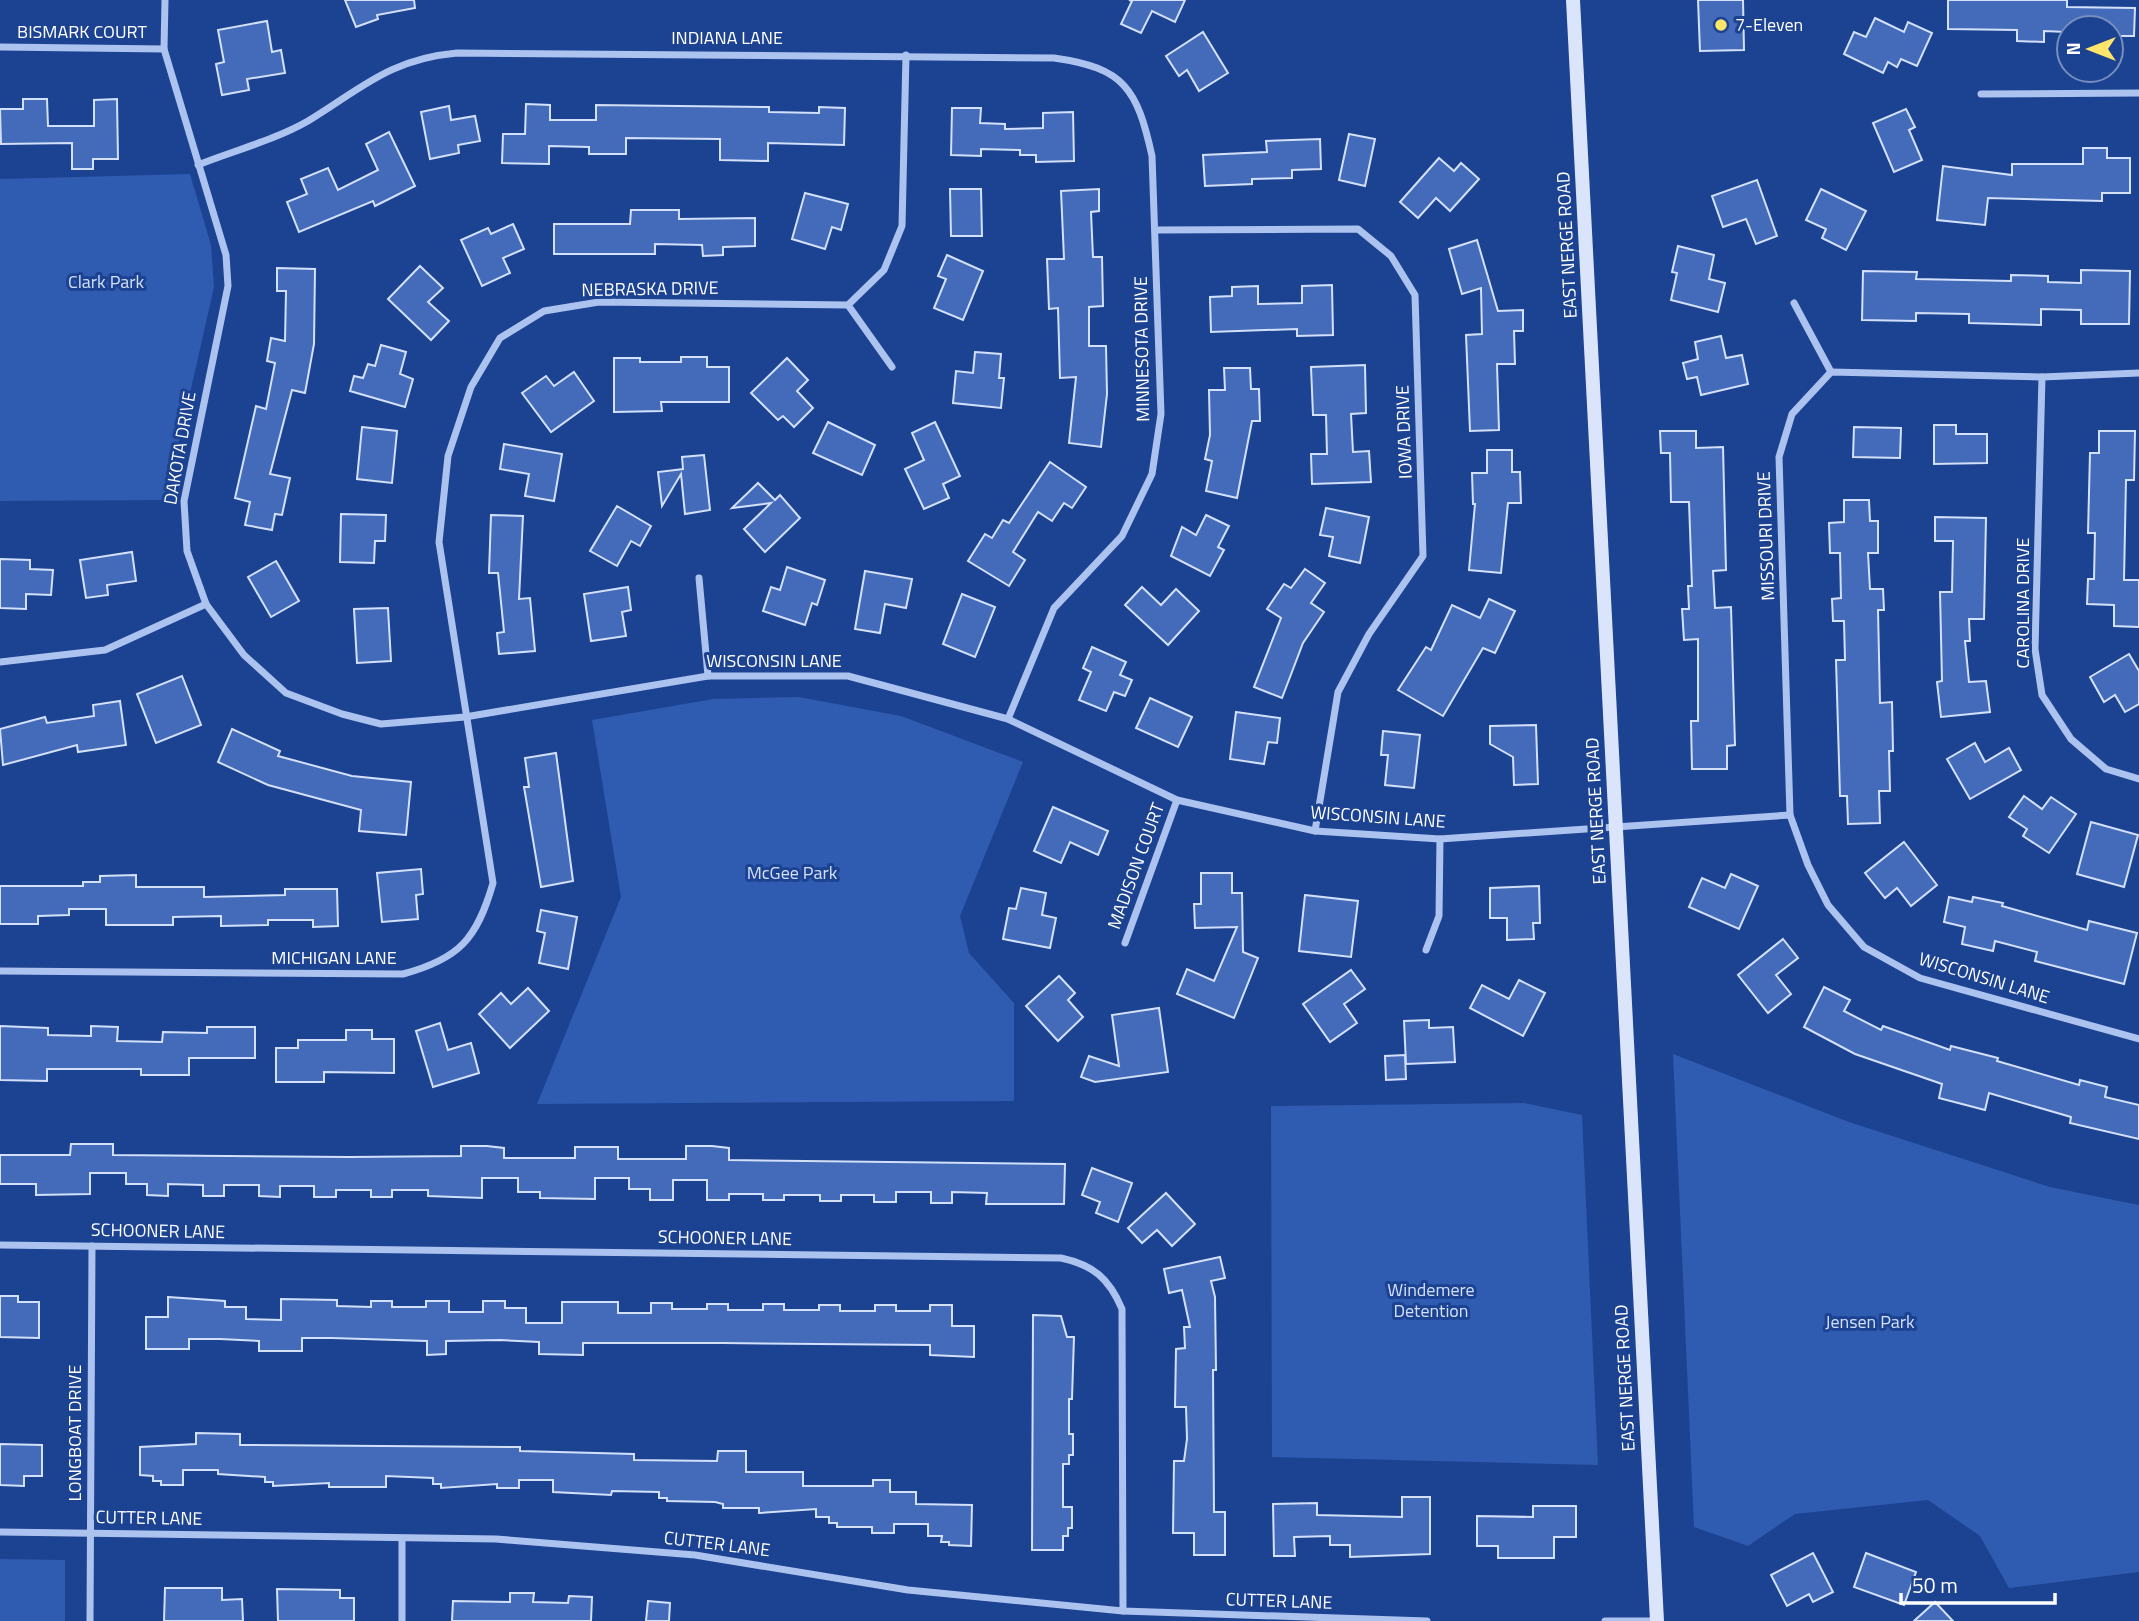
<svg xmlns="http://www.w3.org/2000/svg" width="2139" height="1621" font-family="'Titillium Web',sans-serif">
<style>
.green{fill:#2f5bb0}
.building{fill:#446bb9;stroke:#d3e0fa;stroke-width:2}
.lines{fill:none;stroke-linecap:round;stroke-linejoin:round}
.street{stroke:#acc3ef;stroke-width:7}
.secondary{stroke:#dae4fa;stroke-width:14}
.poi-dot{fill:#ffe56a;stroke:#1c4292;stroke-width:2.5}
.labels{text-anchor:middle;stroke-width:6;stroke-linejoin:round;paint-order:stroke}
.poi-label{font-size:18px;fill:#fff;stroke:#1c4292;text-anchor:start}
.street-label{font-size:18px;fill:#fff;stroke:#1c4292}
.park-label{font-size:18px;fill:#d3e0fa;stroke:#1c4292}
</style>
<rect width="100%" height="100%" fill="#1c4292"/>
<g class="green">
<path d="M190,174L211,245L214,287L166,500L0,501V179Z"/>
<path d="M799,697L901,716L1023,762L960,916L969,953L1014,1003V1101L537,1104L621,897L592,720L713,699Z"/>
<path d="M1673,1054L1849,1122L2050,1187L2139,1205V1572L2009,1588L1980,1536L1928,1500L1795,1514L1748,1546L1694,1527Z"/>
<path d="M1524,1103L1582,1115L1598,1465L1272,1457L1271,1106Z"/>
<path d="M0,1559L65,1560V1621H0Z"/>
</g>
<g class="building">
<path d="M345,0H414L415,8L377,15L378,19L356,27Z"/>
<path d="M1129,0H1185L1175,22L1152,11L1141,33L1121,24L1132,1Z"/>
<path d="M1698,0H1743L1744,50L1700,51Z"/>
<path d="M1948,0H2067V7L2135,8L2134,36H2111V28H2066V32L2044,31V42L2017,41V30L1948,29Z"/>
<path d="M1875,18L1904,32L1908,22L1932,33L1917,66L1901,59L1897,67L1888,62L1883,73L1844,54L1854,32L1866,37Z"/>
<path d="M267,21L272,52L281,50L285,73L247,79L249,90L222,95L216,64L224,62L218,30Z"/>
<path d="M1203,32L1228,73L1199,91L1187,70L1179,76L1166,56Z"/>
<path d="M23,99H47L48,126H94V100L117,99L118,159H93V169H72V143L1,144L0,109H23Z"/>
<path d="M526,104L550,105V120H596V105L769,107V112L819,113V107L845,108L844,145L768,143V161L720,160V139L626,138V154H589V147L549,146V164L502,163L503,134H525Z"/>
<path d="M449,106L451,120L475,116L480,141L458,145L459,153L430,159L421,112Z"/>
<path d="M952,108H981L980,123L1005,124V129L1043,128V113L1073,112L1074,161L1036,162V155H1020V150L981,149V156L951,155Z"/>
<path d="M1906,109L1915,127L1909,130L1922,160L1894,172L1873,123Z"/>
<path d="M389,132L415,186L375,206L373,201L299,232L287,202L307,194L301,179L328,168L338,190L378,170L366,144Z"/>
<path d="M1349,134L1375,139L1365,186L1339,180Z"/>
<path d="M1320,139L1321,169L1292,170V178L1252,179V184L1205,186L1203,155L1267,152L1266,141Z"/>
<path d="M2083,148H2107V158H2130V193H2102V201L1988,198L1985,225L1937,220L1943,166L2012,175V164H2083Z"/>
<path d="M1439,158L1454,171L1461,163L1479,179L1450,211L1436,198L1418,218L1400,202Z"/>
<path d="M1757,180L1777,236L1756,244L1746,219L1723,227L1712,196Z"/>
<path d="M950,189H981L982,236H951Z"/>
<path d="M1099,189V211L1091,212L1093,257H1102L1103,306L1089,307V346H1106L1107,394L1101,447L1069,443L1076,377L1060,378L1058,308L1049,309L1047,259H1064L1061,191Z"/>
<path d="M1821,189L1866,211L1846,250L1822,238L1826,229L1806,220Z"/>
<path d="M805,193L848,204L841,230L832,227L825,249L792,239Z"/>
<path d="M631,210H679V219L755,218V246L723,247V255L703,256L702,245L655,244V254H554V224H630Z"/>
<path d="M513,224L524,249L503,258L510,273L482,286L461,240L488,228L491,234Z"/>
<path d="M1477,240L1498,311L1523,310V331H1514L1515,364H1497L1499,430L1470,431L1466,335L1482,334L1481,288L1462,294L1449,249Z"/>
<path d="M1678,246L1714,255L1709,279L1725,283L1718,312L1671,300L1677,273L1672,272Z"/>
<path d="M947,255L983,271L963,320L934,308L946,279L938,276Z"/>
<path d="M420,266L443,288L428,302L449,321L431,340L388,299Z"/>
<path d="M277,268L315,269L314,344L305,393L292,390L270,474L290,478L282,515L275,514L272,530L245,525L250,502L235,498L256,406L266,409L275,363L267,361L271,338L285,341L286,291H277Z"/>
<path d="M2081,270L2130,271L2129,324H2081V310L2041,309V325L1969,323V314L1916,313V321L1862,320L1863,271L1917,272L1916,279L2011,281V275L2048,276V282L2081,283Z"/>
<path d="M1332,285L1333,335L1297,336V329L1211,332L1210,297L1232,296V287L1258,286V304L1302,303V286Z"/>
<path d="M1721,336L1726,358L1742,355L1748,384L1701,395L1697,377L1687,379L1683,363L1698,359L1695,342Z"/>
<path d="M381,345L406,352L400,374L413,379L405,407L350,391L354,376L363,378L368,364L375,366Z"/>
<path d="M975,352L1001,354L999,378H1004L1001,408L953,403L956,371L973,373Z"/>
<path d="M681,357H707V367H729V402H661L662,411L614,412V358H640V362H681Z"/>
<path d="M787,358L808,380L797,391L813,408L794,427L783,416L778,420L751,393Z"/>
<path d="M1365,365L1366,413L1351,414L1353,452L1369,451L1371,482L1312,484L1311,454H1327L1326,415H1313L1311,367Z"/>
<path d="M1224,368H1250L1251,389H1259L1260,421H1252L1237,498L1206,491L1212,461L1205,459L1210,435L1209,390H1225Z"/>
<path d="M574,372L594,401L551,432L522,393L546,376L554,386Z"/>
<path d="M828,422L875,445L862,475L813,453Z"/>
<path d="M935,422L960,476L943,484L949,498L924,509L905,469L924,460L912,433Z"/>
<path d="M1934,425H1956V434H1987V463L1934,464Z"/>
<path d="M362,427L397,431L392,483L357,479Z"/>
<path d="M1854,427L1901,428L1900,458L1853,457Z"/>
<path d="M1660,431H1696V448L1723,447L1726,570L1713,571L1715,608L1731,607L1735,745L1727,746V769H1692L1691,721H1698V639L1684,640L1682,609H1689L1688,586H1692L1689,502H1671L1670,453H1661Z"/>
<path d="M2099,431H2135L2134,480H2126L2124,580H2139V627L2114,626V605L2087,604L2088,579H2094L2095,533H2088L2090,453H2099Z"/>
<path d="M504,444L562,454L554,501L525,496L529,474L500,469Z"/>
<path d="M1487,450H1512V472H1520L1521,503H1508L1501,573L1469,570L1475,504H1473L1472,473H1487Z"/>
<path d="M704,455L710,510L685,514L681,474L662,506L658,472L683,469L682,457Z"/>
<path d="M1050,462L1086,487L1072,508L1064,503L1052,521L1038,512L1013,552L1025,560L1009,586L968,561L985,534L992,538L1003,520L1009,523Z"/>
<path d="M758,483L775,500L780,495L800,518L765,552L744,529L771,503L732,508Z"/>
<path d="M1844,500H1869L1870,521H1878V553H1868L1870,589H1883L1884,610H1878L1880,703L1892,702L1893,751H1889L1890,791H1879L1880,823L1848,824L1847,796H1840L1836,660H1845L1844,621H1833L1832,599L1841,598L1840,553H1830L1829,523L1844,522Z"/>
<path d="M617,506L651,526L640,546L631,541L617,566L590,551Z"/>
<path d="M1326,508L1369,517L1360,563L1329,556L1333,537L1320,535Z"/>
<path d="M341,514L386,515L385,541H375L374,563L340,562Z"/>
<path d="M491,515L523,516L519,599L530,598L535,651L499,654L497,633L504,632L498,573H489Z"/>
<path d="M1206,515L1229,526L1218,547L1224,550L1210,576L1171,556L1182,527L1196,535Z"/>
<path d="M1935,517L1986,518L1984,619H1969L1970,641H1965L1969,682L1986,681L1990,712L1941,717L1937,682L1942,681L1940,592H1952L1953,541H1935Z"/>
<path d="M132,552L136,581L107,585L108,595L86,598L80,560Z"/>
<path d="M0,559L30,560V569L53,570L51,595L26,594V609L0,608Z"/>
<path d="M276,561L299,601L271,617L248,577Z"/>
<path d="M787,567L825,580L817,605L812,603L805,625L763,611L771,587L780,590Z"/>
<path d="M1305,569L1325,583L1311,603L1324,612L1303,643L1282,698L1254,687L1281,618L1267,609L1284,584L1291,588Z"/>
<path d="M865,571L912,579L906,608L885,604L880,633L855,629Z"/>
<path d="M628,587L631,610L622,612L626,636L591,641L584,594Z"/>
<path d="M1142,587L1161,605L1176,589L1199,611L1168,645L1125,605Z"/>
<path d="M962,594L995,607L975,657L943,644Z"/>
<path d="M1489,599L1515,611L1495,653L1483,648L1443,716L1398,690L1426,647L1431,650L1452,605L1480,618Z"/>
<path d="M388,608L391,661L357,663L354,609Z"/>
<path d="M1092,647L1126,662L1120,675L1132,680L1125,696L1114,692L1106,711L1079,700L1091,672L1083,668Z"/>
<path d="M2129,654L2139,671V704L2125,712L2115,695L2104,702L2090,677Z"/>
<path d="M182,676L201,725L156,743L137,694Z"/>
<path d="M1150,698L1192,717L1178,747L1136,728Z"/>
<path d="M120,701L126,745L78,752L77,745L3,765L0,729L45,717L47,723L94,716L93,705Z"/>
<path d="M1236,712L1280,718L1277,743L1268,742L1264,764L1230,759Z"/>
<path d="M1536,725L1538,784L1514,785L1513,757L1490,744V726Z"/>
<path d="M232,729L280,751L278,756L352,776L411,782L406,835L359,831L361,810L268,785L218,762Z"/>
<path d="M1383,731L1420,735L1414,788L1385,785L1388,755H1381Z"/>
<path d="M1975,743L1985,762L2009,748L2021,770L1970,799L1947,759Z"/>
<path d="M556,753L573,881L541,887L524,787H529L525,758Z"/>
<path d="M2024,796L2042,809L2051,797L2076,814L2049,853L2023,836L2027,829L2009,817Z"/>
<path d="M1053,807L1108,831L1098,855L1070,842L1061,863L1034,851Z"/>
<path d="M2091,822L2138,835L2124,887L2077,874Z"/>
<path d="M1904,842L1937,885L1911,906L1897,888L1885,898L1865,873Z"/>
<path d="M421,869L423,894L416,895L418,919L382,922L377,873Z"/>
<path d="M1201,873H1232V893H1242L1243,952L1258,958L1234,1018L1177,994L1187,969L1214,981L1237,927L1195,928L1194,904H1201Z"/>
<path d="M1731,874L1758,886L1739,929L1689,907L1702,878L1725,888Z"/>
<path d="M136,875V887H204V897L285,895V889H337L338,926L313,927V920H268V925L221,926V916L173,917V925H106V909H69V915L38,916V924H0V886H83V882H100V876Z"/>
<path d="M1539,886L1540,923H1533L1534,939L1507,940V918H1490V888Z"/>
<path d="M1021,888L1046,893L1042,915L1056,918L1050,948L1003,939L1009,908L1016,909Z"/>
<path d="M1305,895L1358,901L1351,957L1299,951Z"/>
<path d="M1949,897L1972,902L1973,897L2003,903L2002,906L2087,930L2089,921L2137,933L2124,984L2035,961L2037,952L1995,941L1993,951L1962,944L1965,927L1944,922Z"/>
<path d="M541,910L577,917L568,969L539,963L545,933L537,931Z"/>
<path d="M1783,939L1798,958L1776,975L1791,994L1768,1013L1738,975Z"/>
<path d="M1351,970L1365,989L1344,1004L1357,1023L1330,1042L1303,1004Z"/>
<path d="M1059,976L1075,993L1068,1000L1083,1017L1058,1041L1026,1006Z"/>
<path d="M1519,980L1545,993L1523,1036L1470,1008L1482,985L1509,999Z"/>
<path d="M1824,987L1850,1000L1844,1011L1881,1030L1883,1026L1950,1050L1951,1046L1998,1058L1997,1061L2079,1085L2080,1080L2107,1087L2105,1097L2139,1105V1139L2070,1123L2071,1117L1989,1093L1985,1110L1939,1098L1942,1084L1855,1054L1804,1027Z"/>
<path d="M528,988L549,1011L510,1048L479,1014L501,993L511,1004Z"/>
<path d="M1159,1008L1168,1072L1095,1082L1081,1077L1089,1056L1119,1066L1112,1015Z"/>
<path d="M1429,1020V1028L1453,1027L1455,1062L1406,1064L1404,1021Z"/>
<path d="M440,1023L448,1050L471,1043L479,1073L433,1087L416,1031Z"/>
<path d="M0,1026L48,1028V1035L91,1036V1026L118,1027L117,1041L162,1042L163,1032L207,1033V1027H255V1058H189V1075H141V1069H47V1081L0,1080Z"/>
<path d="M346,1030H372V1039H394V1073L324,1072V1082H276V1048H298V1040H346Z"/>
<path d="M1405,1055L1406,1079L1386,1080L1385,1056Z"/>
<path d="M71,1144H113V1155L349,1157L461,1156V1146H487L504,1148V1158H575V1147H618V1159H686V1146H712L729,1148V1160L1065,1164L1064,1204H986L987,1193L952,1192V1203H931V1192H896V1202H874V1195H841V1201H820V1195H784V1200H763V1194H729V1200H707V1180H673V1200H650V1189H629V1178H595V1199L540,1198V1192H518V1178H482V1198L428,1196V1190H392V1197H371V1190H336V1197H314V1186H280V1197L259,1196V1185H224V1196H203V1185L168,1184V1196L147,1195V1184H126V1173H90V1194L36,1195V1184H0V1155H70Z"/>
<path d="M1092,1168L1132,1183L1118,1222L1096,1213L1100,1202L1082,1195Z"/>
<path d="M1166,1193L1195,1224L1172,1246L1157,1230L1142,1243L1128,1228Z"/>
<path d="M1220,1257L1225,1278L1211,1281L1215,1297L1216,1370H1213L1214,1512H1225V1555H1194V1533H1173L1174,1461H1184L1187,1439L1186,1407H1175L1176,1349L1185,1348L1184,1327H1190L1182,1290L1169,1293L1164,1269Z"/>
<path d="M0,1296H18V1302H39V1338L0,1337Z"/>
<path d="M168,1297L225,1301V1307H246V1319L281,1320V1299L337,1300V1306L371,1307V1301H392V1307H426V1301H449V1312H483V1301H505V1308H526V1323H562V1302H618V1313H651V1303H672V1309H707V1304H728V1310H763V1304H784V1310H819V1305H840V1311H875V1305H896V1311H930V1305H952V1326H974V1357L930,1355V1345L723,1343H583V1355L539,1354V1342L500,1340L446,1341V1354L427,1355V1341L332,1338H302V1351H259V1341L220,1339H189V1349H146V1317H168Z"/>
<path d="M1033,1315L1061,1316L1067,1337H1074L1072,1399H1069V1434H1073V1455H1069V1464H1063V1507H1072V1528H1068V1536H1063V1550H1032Z"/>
<path d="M196,1433L240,1434V1445L520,1447V1451L634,1454V1460L717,1461L718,1451H746V1472H803V1486H873V1480H890V1492H916V1504L972,1505L971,1546L949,1545V1542H941L942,1536H928V1524H894V1533H872V1527H837V1523H829V1517H816V1509L759,1513V1508H723V1504L715,1502L667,1501V1498H659V1492L612,1491L611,1495L553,1492V1480H519V1488H497V1484L441,1488V1484H433V1478L386,1476V1487H329V1483L273,1486V1482H265V1477L218,1474V1470H183V1485H161V1481H153V1476L140,1475V1447L196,1444Z"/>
<path d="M0,1444L42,1445V1476H24V1486L0,1485Z"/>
<path d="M1402,1497H1430V1554L1350,1557V1545H1330V1536L1294,1537L1295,1556H1274L1273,1504L1317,1503V1515L1402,1517Z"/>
<path d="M1533,1506H1576V1537H1554V1558H1498V1546H1477V1516L1533,1517Z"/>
<path d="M1813,1553L1833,1592L1813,1602L1809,1594L1787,1606L1771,1575Z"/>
<path d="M1866,1553L1916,1572L1904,1605L1854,1587Z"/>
<path d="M165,1588H222V1600L242,1599L243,1621H164Z"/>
<path d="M277,1589L340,1590V1598H354V1621H278Z"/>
<path d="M510,1593H534L533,1602L568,1603L569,1596L592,1597L591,1621H452L453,1601L510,1602Z"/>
<path d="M648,1601L670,1603L669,1621H646Z"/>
<path d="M1935,1602L1953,1621H1914Z"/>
</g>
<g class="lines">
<g class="street">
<path d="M165,0L164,49L226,255L228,286L184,501L187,551L206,604L244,655L286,693L342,714L381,724L465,717L708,676H848L1008,719L1177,800L1315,831L1440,839L1790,815"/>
<path d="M0,47L164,49"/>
<path d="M1981,94L2139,93"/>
<path d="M198,165C233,151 275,140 308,121C362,88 390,59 457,53L1054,58C1125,68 1137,89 1152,156L1161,414L1152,474L1122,536L1054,608L1008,719"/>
<path d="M1156,230L1358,229L1391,256L1415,295L1423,556L1369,634L1338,692L1315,831"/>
<path d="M1794,303L1831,372"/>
<path d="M848,305L892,367"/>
<path d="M2139,373L2042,377L1831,372L1792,414L1779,457L1790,815L1808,865L1828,905L1864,947L1920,978L2139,1039"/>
<path d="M2042,377L2035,649L2042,695L2071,739L2106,769L2139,779"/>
<path d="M699,578L708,676"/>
<path d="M0,662L105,650L206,604"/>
<path d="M1125,943L1177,800"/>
<path d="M1426,950L1439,916L1440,839"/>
<path d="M0,971L403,974C459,959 477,939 493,883L439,542L448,456L471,387L500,338L544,311L599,302L848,305L884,270L902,226L906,55"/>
<path d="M0,1245L1061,1258C1093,1265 1109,1278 1122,1309L1123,1611"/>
<path d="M0,1532L496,1539L695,1555L908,1590L1123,1611L1427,1621"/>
<path d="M90,1621L92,1246"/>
<path d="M402,1621V1539"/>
<path d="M1605,1621H1656"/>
</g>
<path class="secondary" d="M1573,0L1657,1621"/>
</g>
<circle class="poi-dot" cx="1721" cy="25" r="7"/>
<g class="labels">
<g class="poi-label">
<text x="1735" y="31">7-Eleven</text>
</g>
<g class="street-label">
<text x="82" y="38">BISMARK COURT</text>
<text x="727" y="44">INDIANA LANE</text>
<text transform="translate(1567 245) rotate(-93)" y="6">EAST NERGE ROAD</text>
<text transform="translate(650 289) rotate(-1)" y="6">NEBRASKA DRIVE</text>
<text transform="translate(1142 349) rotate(-91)" y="6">MINNESOTA DRIVE</text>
<text transform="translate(1404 432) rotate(-92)" y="6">IOWA DRIVE</text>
<text transform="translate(180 448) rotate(-80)" y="6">DAKOTA DRIVE</text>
<text transform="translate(1766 536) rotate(-92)" y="6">MISSOURI DRIVE</text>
<text transform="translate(2023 603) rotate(-90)" y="6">CAROLINA DRIVE</text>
<text x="774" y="667">WISCONSIN LANE</text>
<text transform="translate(1596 811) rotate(-93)" y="6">EAST NERGE ROAD</text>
<text transform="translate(1378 817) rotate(4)" y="6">WISCONSIN LANE</text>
<text transform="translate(1136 866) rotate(-70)" y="6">MADISON COURT</text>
<text x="334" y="964">MICHIGAN LANE</text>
<text transform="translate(1984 978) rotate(17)" y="6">WISCONSIN LANE</text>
<text transform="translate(158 1231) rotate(1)" y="6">SCHOONER LANE</text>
<text transform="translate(725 1238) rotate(1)" y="6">SCHOONER LANE</text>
<text transform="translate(1625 1378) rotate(-93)" y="6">EAST NERGE ROAD</text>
<text transform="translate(75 1433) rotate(-90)" y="6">LONGBOAT DRIVE</text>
<text transform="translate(149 1518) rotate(1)" y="6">CUTTER LANE</text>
<text transform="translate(717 1544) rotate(7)" y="6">CUTTER LANE</text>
<text transform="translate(1279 1601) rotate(2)" y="6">CUTTER LANE</text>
</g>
<g class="park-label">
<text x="106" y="288">Clark Park</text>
<text x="792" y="879">McGee Park</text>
<text x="1431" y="1296">Windemere<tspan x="1431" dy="21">Detention</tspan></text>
<text x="1870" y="1328">Jensen Park</text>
</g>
</g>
<g transform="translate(2090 49) rotate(270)"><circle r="33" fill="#1c4292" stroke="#778ebe" stroke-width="2"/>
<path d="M0-5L12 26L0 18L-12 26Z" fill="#ffe56a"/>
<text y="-10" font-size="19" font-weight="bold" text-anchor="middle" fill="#ffffff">N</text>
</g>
<path d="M1901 1593v10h154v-10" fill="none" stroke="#ffffff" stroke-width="3.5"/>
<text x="1912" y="1593" font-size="21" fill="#ffffff" stroke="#1c4292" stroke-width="5" paint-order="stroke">50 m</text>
</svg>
